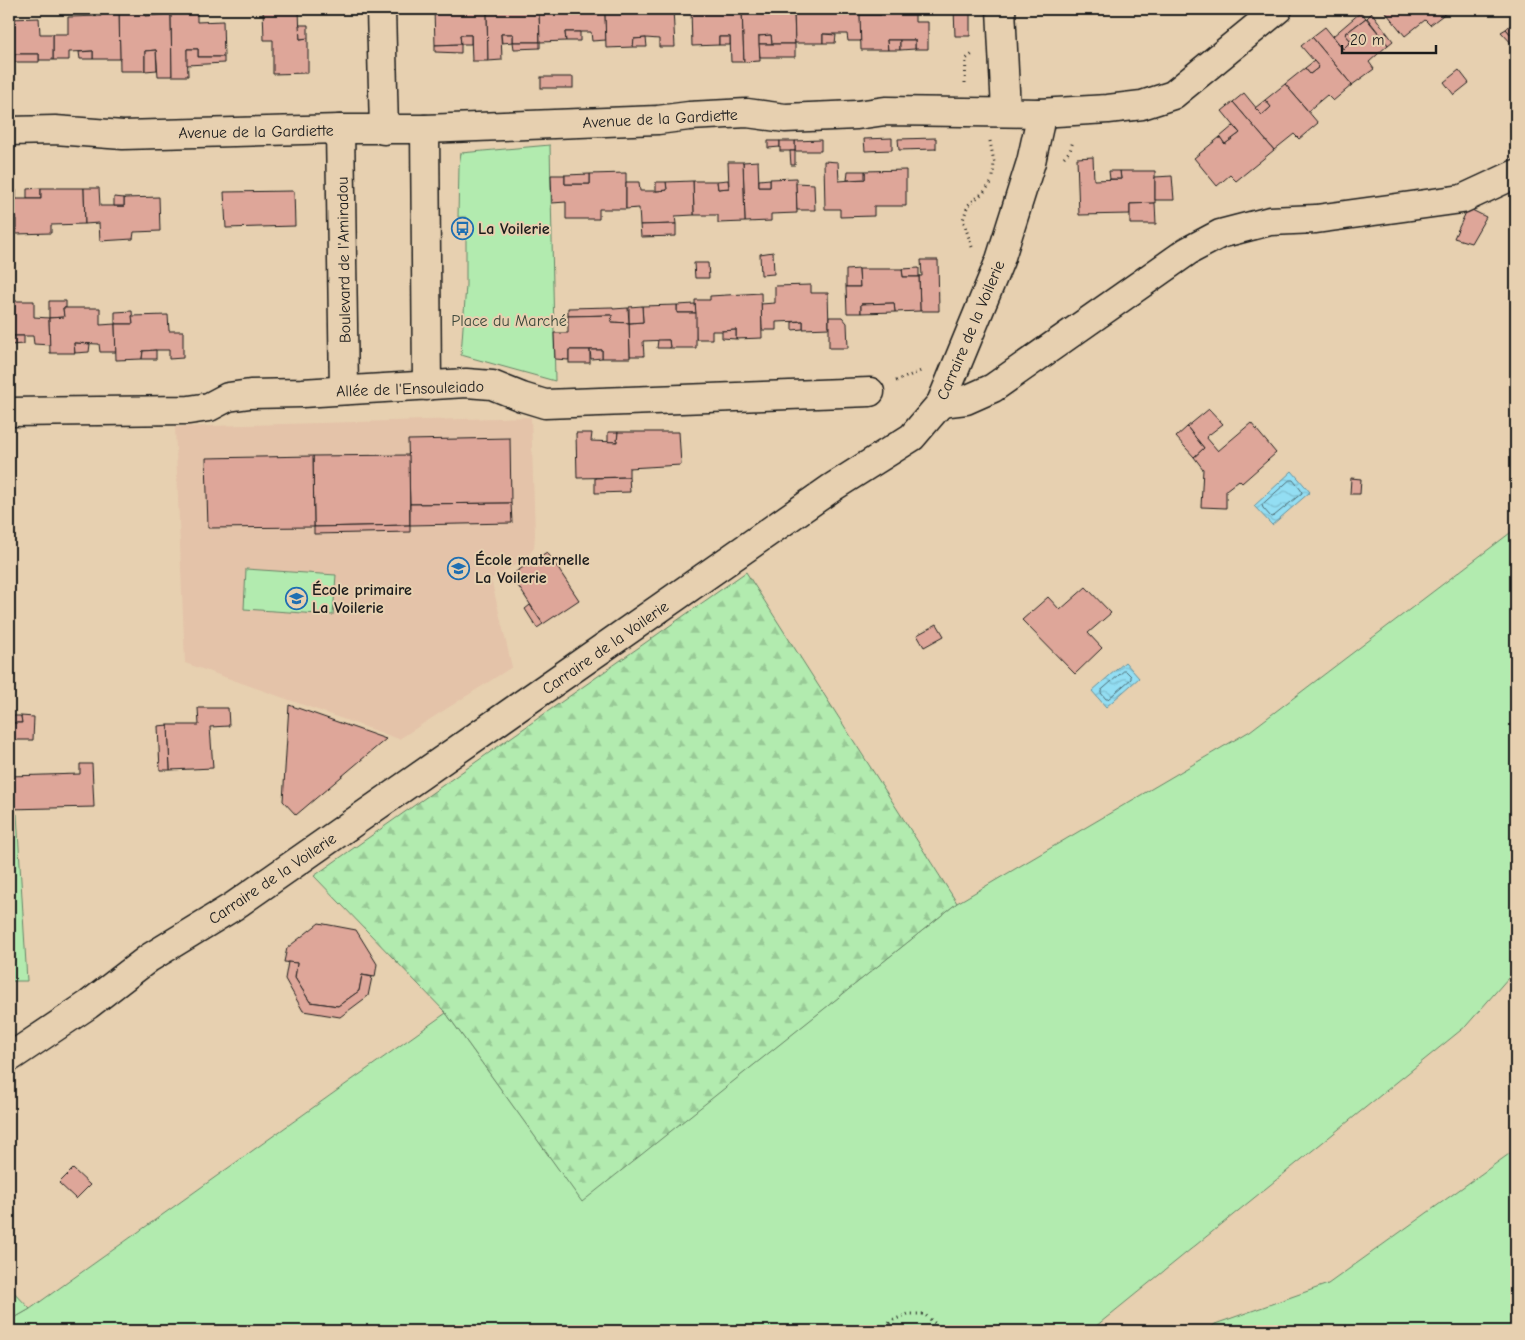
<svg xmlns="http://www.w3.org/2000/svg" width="1525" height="1340" font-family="'Comic Neue',sans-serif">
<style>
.built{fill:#e4c3a9}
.green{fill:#b2ebaf;stroke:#678466}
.forest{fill:url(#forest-firs);stroke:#678466}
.water{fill:url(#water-waves);stroke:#63909d}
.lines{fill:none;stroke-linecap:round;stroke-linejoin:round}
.shore{stroke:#4c6a72;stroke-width:1}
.building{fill:#dea699;stroke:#1c1c1c}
.minor-casing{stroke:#1c1c1c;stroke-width:31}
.path{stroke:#1c1c1c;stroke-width:3;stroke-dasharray:1 4;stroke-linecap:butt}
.minor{stroke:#e7d0b0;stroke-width:28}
.labels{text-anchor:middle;stroke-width:4;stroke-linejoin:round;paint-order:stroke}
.street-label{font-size:16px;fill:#1c1c1c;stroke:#e7d0b0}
.poi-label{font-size:16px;font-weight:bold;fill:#1c1c1c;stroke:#e7d0b0;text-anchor:start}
.park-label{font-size:16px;fill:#3a4539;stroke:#e7d0b0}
</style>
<defs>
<pattern id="forest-firs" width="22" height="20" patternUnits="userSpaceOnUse" patternTransform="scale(1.25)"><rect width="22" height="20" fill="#b2ebaf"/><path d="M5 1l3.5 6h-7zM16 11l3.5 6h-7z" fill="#98c996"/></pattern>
<pattern id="water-waves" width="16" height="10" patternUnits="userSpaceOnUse" patternTransform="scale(1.25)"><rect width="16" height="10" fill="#93def3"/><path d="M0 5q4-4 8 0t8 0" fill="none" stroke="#7ebed0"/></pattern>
</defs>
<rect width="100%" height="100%" fill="#e7d0b0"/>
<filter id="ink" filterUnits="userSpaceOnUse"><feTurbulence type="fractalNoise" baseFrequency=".02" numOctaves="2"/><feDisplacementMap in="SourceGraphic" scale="10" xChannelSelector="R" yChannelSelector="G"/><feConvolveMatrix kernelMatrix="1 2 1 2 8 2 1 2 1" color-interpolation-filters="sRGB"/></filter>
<g filter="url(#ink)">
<path class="built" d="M531,417L535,534L534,548L527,558L491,579L512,667L399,739L185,663L175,427Z"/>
<g class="green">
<path d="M550,145L555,381L461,355L466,285V217H458L459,166L461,153Z"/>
<path d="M1514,530L1516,533V969L1466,1026L1090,1331H1008L1006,1328L1001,1331H9V1321L30,1309L446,1013L582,1201L957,903L1250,731Z"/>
<path d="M246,569L336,575L333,615L244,609Z"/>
<path d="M9,814H17L27,981H9Z"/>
<path d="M1516,1149V1331H1207L1215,1324L1328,1284Z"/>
</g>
<g class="forest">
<path d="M746,572L957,903L582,1202L446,1013L314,876Z"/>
<path d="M9,1287L30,1309L9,1321Z"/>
</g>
<g class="water">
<path d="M1292,471L1310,492L1272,525L1254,506Z"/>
<path d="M1125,662L1139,678L1106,707L1092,691Z"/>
</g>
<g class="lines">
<g class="shore">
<path d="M1290,480H1293L1301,490L1302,493L1274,516L1271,517L1263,508L1262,505Z"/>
<path d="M1124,671H1126L1131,676V679L1108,699H1106L1101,693V691Z"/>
</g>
</g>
<g class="building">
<path d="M119,9H145V16L171,14L172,76H158L156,50L145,51V71H120Z"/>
<path d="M263,9H299L300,39L308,38V73L273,74V40H264Z"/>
<path d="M434,9H487L488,61H472L471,35H460L461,44L435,45Z"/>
<path d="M487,9H539L540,42H513V34H501L502,60L488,61Z"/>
<path d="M539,9H591L592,14L605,13L606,40L592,41L591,32H565L566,41L540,42Z"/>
<path d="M625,9H673L675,47H659V39L646,38L634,39L633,47L606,48L605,13H625Z"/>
<path d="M691,9H742L744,62H731L730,37H719V45L692,46Z"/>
<path d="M742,9H794L795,44H772L771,35L759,36L760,61L744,62Z"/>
<path d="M794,9H860L861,41H848L847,34H823V43H795Z"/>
<path d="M860,9H880L881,15H860Z"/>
<path d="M880,9H915V22H928V49H915V40H887L888,50H861L860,15H881Z"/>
<path d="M954,9H970V36H955Z"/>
<path d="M1383,9H1451L1430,25L1425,20L1405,36Z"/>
<path d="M119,12L120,59H93V51L69,52V60H53V34H68V17L101,16V13Z"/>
<path d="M1361,12L1366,18L1345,34L1351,41L1343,49L1333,36Z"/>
<path d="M197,13V22L223,21L224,57H198V49H187L188,76H172L171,14Z"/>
<path d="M1372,13L1393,41L1388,45L1367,18Z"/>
<path d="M39,18L40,34H53V60H39V54H15L14,62H9V19Z"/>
<path d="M1366,18L1388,45L1369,62L1374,69L1352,85L1312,37L1325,27L1343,49L1351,41L1345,34Z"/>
<path d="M1516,20V41L1506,29Z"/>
<path d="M299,25H308V38L300,39Z"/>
<path d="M1506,29L1516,41V44L1514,46L1501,32Z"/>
<path d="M565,32H580V41H566Z"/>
<path d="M501,34H513V42L502,43Z"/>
<path d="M823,34L836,35L835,43H823Z"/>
<path d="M460,35H471V44H461Z"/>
<path d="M771,35L772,44H759V36Z"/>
<rect x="719" y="37" width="11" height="8"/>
<path d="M1312,37L1352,85L1333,101L1327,95L1308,111L1285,84L1305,68L1310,74L1319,67L1301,46Z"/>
<path d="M646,38L647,47H633L634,39Z"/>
<path d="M887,40H900V50H888Z"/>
<path d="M900,40H915V49L900,50Z"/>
<path d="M513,42H540V48L514,49Z"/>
<path d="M461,44V53L435,52V45Z"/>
<path d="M759,44H795V57H760Z"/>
<path d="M187,49H198V57H224V63L187,65Z"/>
<path d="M156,50L157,70L145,71V51Z"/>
<path d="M93,51V59H80L79,52Z"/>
<path d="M15,54H39V62H14Z"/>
<path d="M1314,61L1319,67L1310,74L1305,68Z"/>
<path d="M1459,70L1469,83L1454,95L1444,82Z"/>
<rect x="541" y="77" width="32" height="11"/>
<path d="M1285,84L1318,123L1299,139L1294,134L1274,150L1233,102L1244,93L1262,115L1271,107L1265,100Z"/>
<path d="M1265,100L1271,107L1262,115L1255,108Z"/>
<path d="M1233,102L1274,150L1236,181L1230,175L1217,186L1194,158L1220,137L1225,144L1240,133L1222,111Z"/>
<path d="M1233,126L1240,133L1225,144L1220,137Z"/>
<path d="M892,138V150L865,151L864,139Z"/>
<path d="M936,138V149L899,150L898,139Z"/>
<path d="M821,140V151H795V141Z"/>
<path d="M768,141H780V147L768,148Z"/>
<rect x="780" y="141" width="15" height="10"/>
<path d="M790,151H795V165H791Z"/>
<path d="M1093,157L1094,180L1121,179L1120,171H1155V203L1130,204V214L1079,215L1077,158Z"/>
<path d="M758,161L759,187H770V179L796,178L797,213L771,214V221L745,222L743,162Z"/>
<path d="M824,161L838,162L839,181L865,179V171L906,170V206H874V216L840,217V209H825Z"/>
<path d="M728,162H743L745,222L718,223V215H694L693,181H717L718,189L729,188Z"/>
<path d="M848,171H865V179L847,180Z"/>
<path d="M1109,171H1120L1121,179H1110Z"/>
<path d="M626,173V209H599V219H566V202L552,203L551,175H565V184H590V174Z"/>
<path d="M590,174V184H565V175Z"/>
<path d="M1172,176L1174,200H1155V177Z"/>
<path d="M770,179V187H759V180Z"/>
<path d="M728,180L729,188L718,189L717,181Z"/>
<path d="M693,181L694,215L675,216L676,224L640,225L639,208L626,209V182H639L640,191H656L667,190L666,182Z"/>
<path d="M656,182H666L667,190L656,191Z"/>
<path d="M796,183L814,184L815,210H797Z"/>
<path d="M41,188V199H27V189Z"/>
<path d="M41,188H84L85,224L51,225V233L16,234V217H9V190H16V199H41Z"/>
<path d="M84,188H99L100,206H124V198L159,197L160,231L134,232L133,239L100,241L99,223L85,224Z"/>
<path d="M294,191L295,226L226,228L224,192Z"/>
<path d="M114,197L124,198V206H114Z"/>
<path d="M1155,203L1156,224H1130V204Z"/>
<path d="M1468,208L1486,217L1471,243L1454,238Z"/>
<path d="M676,224V236L641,237L640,225Z"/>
<path d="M773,252L774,274L761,275L760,254Z"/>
<path d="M921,260H938L939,311H920L919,276H922Z"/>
<path d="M694,263H708L709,278H695Z"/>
<path d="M919,268V277H903L902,269Z"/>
<path d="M859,269L860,287H846V270Z"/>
<path d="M859,269H902L903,277H919L920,311L895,312L894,303L861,304V313H847L846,287H860Z"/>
<path d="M811,285V293H828L829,328L803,329V321L776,322V330H762L761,304L775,303V286Z"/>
<path d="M761,293L762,338L736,339V330L722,331H712V339H696L695,300H710V296Z"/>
<path d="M9,301H34V317L49,318L50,345L34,344L33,336H9Z"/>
<path d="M49,301H66V308H63L64,317L49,318Z"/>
<path d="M894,303L895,312L861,313V304Z"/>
<path d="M695,304L696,313H677V305Z"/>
<path d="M677,305V313H696V348H670L669,340L643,341L644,356H630L629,323L643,322L642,306Z"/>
<path d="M642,306L643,322L629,323V307Z"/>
<path d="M613,307V309L628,308L629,323L611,322L612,315L568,316V308Z"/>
<path d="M63,308H100V325L115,324L116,352H100L99,344L74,343L75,353H50L49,318L64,317Z"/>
<path d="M132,311L133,324H115V312Z"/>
<path d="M168,315L169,331H183V358L169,359V350H156L143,351L142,359L116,360L115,324H133L132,316Z"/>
<path d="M612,315L611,322L629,323L630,358H602V350H569V360L555,359L554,333H568V316Z"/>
<path d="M829,317H842L847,323L848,348H829Z"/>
<path d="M803,321V329L792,330V322Z"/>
<path d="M736,330V339L722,338V331Z"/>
<path d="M9,336H24V344L9,345Z"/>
<path d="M658,340H669L670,348H657Z"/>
<path d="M74,343L90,344L89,352L75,353Z"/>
<path d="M156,350V359H142L143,351Z"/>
<rect x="569" y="350" width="21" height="13"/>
<path d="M590,350H602V358L591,359Z"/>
<path d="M1209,409L1223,424L1206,437L1218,451L1251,423L1276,453L1242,483L1239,480L1226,490V508L1201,507L1203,469L1194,457L1204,448L1187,427Z"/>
<path d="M1187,427L1204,448L1194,457L1176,437Z"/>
<path d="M608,432H618L617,442H608Z"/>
<path d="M618,432H679L681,465L629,468V477L577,478L576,433H592L591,441L617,442Z"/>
<path d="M510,438L511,503L410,504L408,440Z"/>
<path d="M409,455L410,525L314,527L313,456Z"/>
<path d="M313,456L314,527L208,528L206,458Z"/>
<path d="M629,477L630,492L595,493V478Z"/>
<path d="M1351,478L1361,479L1360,494H1350Z"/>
<path d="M511,503L512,523L410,525V504Z"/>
<path d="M410,525V532L314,534V527Z"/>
<path d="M547,552L579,600L543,624L511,575Z"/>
<path d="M1086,587L1111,613L1088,633L1102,648L1075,674L1022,620L1048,597L1060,610Z"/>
<path d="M530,605L543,624L537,628L525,609Z"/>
<path d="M937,624L944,636L924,647L917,635Z"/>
<path d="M289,705L386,739L296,815L283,801Z"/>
<path d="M198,708H228L229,726L210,727L213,768L170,770L168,725H199Z"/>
<path d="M9,716H21L22,723H9Z"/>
<path d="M21,716L34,717L33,740H9V723H22Z"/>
<path d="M168,725L170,770H160L158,726Z"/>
<path d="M80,764H92L94,807L9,809V776L80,774Z"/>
<path d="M319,923L356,930L377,964L375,977L362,975L359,991L338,1006L310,1002L295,978L297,963L284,962L287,948Z"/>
<path d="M288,962L297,963L295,978L310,1002L338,1006L359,991L362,975L372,977L368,996L340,1017L303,1011L285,979Z"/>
<path d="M73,1169L90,1185L76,1199L59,1183Z"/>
</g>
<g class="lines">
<defs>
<g id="minor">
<path d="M381,9L384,130"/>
<path d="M1001,9L1006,111"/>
<path d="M340,129L344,390"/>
<path d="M425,129L427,386"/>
<path d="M9,131L55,130L123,135L340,129H425L658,120L689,116L747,113L785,118L857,115L885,111L1039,113L1108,109L1142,105L1173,95L1278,9"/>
<path d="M941,403L966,400L993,388L1188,251L1220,234L1270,221L1316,219L1462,199L1516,174"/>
<path d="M9,412L189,410L209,407L228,397L250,394L302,393L466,383L492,385L522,397L545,404L870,392"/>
<path d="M9,1058L88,1005L149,958L234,906L833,487L912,437L941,403L1000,260L1031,162L1039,126V113"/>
</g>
</defs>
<use href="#minor" class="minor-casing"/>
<g class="path">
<path d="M965,83L966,59L974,53"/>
<path d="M990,141L994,162L993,177"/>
<path d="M1064,157L1070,151L1073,141"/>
<path d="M972,247L963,220L968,205L984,192L991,183"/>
<path d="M896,381L921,371"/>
<path d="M883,1331L891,1321L908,1314H924L937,1325V1331"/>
</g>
<use href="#minor" class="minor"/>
</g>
</g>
<defs>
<symbol id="bus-ring" viewBox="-11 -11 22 22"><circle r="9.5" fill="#e7d0b0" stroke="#1f6fb2" stroke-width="1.5"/><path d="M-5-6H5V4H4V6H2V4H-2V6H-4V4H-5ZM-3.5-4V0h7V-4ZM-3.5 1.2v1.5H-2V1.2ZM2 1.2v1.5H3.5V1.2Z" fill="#1f6fb2"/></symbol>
<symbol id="school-ring" viewBox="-11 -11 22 22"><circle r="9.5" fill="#e7d0b0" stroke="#1f6fb2" stroke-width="1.5"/><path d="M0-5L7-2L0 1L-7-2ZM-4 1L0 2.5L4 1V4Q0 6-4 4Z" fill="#1f6fb2"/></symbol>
</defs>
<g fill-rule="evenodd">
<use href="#bus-ring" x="450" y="216" width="25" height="25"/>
<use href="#school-ring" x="446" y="556" width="25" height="25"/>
<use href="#school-ring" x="284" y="586" width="25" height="25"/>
</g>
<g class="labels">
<g class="street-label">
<text transform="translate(660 118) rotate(-3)" y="6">Avenue de la Gardiette</text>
<text transform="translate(256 131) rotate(-1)" y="6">Avenue de la Gardiette</text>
<text transform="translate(343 260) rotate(-91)" y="6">Boulevard de l'Amiradou</text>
<text transform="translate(970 330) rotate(-67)" y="6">Carraire de la Voilerie</text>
<text transform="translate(410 388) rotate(-2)" y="6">Allée de l'Ensouleiado</text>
<text transform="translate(605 647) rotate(-35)" y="6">Carraire de la Voilerie</text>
<text transform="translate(272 878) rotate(-34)" y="6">Carraire de la Voilerie</text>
</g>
<g class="poi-label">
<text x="478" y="234">La Voilerie</text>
<text x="475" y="565">École maternelle<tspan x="475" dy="18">La Voilerie</tspan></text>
<text x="312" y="595">École primaire<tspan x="312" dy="18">La Voilerie</tspan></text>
</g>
<g class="park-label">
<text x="509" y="326">Place du Marché</text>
</g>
</g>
<rect width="1525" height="1340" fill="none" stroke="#e7d0b0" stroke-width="30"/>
<rect x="15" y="15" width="1495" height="1310" fill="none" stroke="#1c1c1c" stroke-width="2" filter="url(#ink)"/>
<path d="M1342 45v8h94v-8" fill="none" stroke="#1c1c1c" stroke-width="2.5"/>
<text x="1350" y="45" font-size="15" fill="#1c1c1c" stroke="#e7d0b0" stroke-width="4" paint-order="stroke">20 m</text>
</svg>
